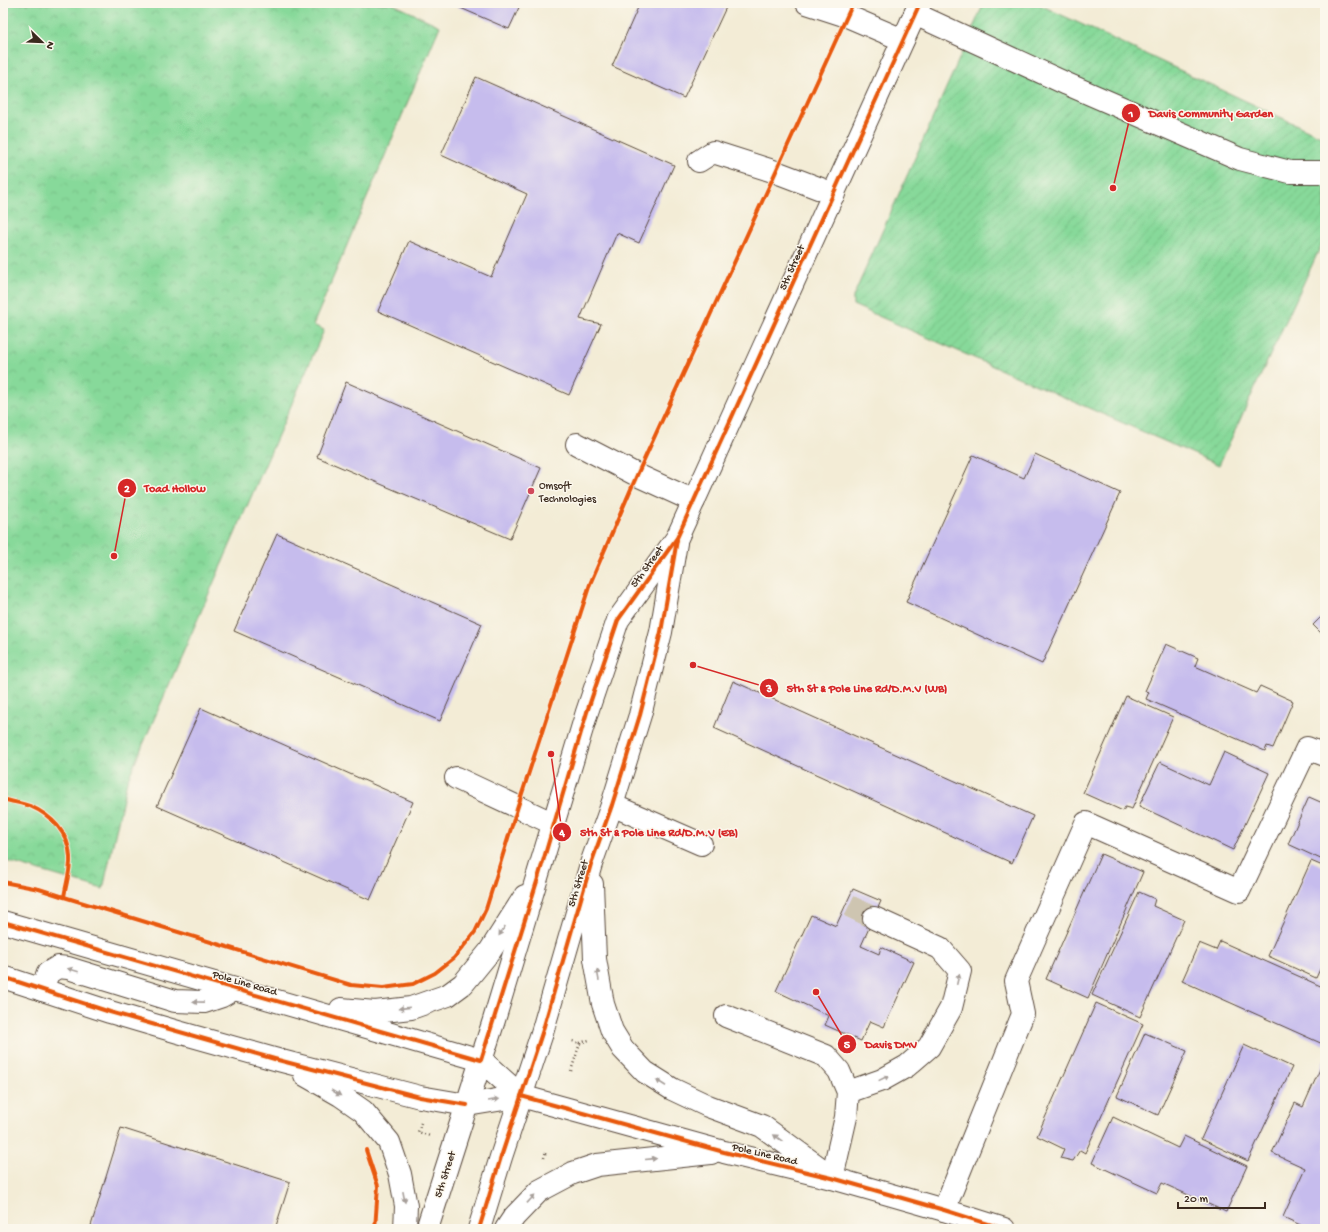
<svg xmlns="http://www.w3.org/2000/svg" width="1328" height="1232" font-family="'Gochi Hand',sans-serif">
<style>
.park{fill:url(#park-crowns);stroke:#61825c}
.garden{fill:url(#garden-furrows);stroke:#61825c}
.building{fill:#c6bced}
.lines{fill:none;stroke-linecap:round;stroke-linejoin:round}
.minor-tunnel{stroke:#cec5b1;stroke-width:22;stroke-dasharray:22 11;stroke-linecap:butt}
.minor-casing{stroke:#57473a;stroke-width:24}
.major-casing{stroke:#57473a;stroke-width:24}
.path{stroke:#57473a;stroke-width:2.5;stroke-dasharray:1 3;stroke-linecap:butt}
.minor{stroke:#fff;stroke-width:22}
.major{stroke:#fff;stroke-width:22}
.cycleway-casing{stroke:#fbf7ec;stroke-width:6}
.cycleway{stroke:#e8590c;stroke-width:4}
.oneway{fill:#a79f9a}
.poi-dot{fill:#d1495b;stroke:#fbf7ec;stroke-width:1.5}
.labels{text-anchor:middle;stroke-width:3;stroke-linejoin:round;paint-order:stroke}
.street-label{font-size:11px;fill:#3b2a1e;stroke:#fbf7ec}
.poi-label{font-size:11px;fill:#3b2a1e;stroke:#fbf7ec;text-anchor:start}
.leader{fill:none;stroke:#d62828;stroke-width:1.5}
.callout-dot{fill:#d62828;stroke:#fbf7ec;stroke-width:1.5}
.mark-label{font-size:12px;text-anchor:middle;font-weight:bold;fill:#fff}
.callout-label{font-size:12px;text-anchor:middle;font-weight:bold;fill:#d62828;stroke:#fbf7ec;stroke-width:3;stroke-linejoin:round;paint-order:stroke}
</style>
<defs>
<pattern id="park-crowns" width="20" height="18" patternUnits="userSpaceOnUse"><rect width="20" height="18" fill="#87d99a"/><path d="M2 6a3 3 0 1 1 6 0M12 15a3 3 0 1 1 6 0" fill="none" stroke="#75ba84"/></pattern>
<pattern id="garden-furrows" width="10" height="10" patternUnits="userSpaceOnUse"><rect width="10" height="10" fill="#87d99a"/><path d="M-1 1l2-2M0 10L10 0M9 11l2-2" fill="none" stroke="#75ba84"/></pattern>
</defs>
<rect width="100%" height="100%" fill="#fbf7ec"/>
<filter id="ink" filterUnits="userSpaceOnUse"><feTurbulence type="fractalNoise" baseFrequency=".025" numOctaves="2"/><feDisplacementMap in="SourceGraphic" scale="8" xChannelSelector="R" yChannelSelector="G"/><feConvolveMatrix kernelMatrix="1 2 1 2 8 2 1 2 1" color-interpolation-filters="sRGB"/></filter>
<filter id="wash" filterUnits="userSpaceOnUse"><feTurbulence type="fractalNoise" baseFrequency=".012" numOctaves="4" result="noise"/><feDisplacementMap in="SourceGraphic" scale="16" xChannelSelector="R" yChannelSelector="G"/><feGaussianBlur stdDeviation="0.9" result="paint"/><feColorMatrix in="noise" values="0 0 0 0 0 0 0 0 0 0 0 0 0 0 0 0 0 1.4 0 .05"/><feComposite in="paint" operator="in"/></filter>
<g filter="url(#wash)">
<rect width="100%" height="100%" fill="#f3ecd6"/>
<path class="park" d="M3,3H391L440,26L313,325L324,330L127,781L103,889L3,860Z"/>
<path class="garden" d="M984,3H1036L1325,138V237L1219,465L853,305V297Z"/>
<g id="blocks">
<g class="building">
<path d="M449,3H521L509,29Z"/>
<path d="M640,3H728L684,98L612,66Z"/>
<path d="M476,77L674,165L639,243L617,233L580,319L601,324L569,395L378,311L409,241L491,277L527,194L441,155Z"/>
<path d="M346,382L541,468L510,539L317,457Z"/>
<path d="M1035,454L1120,493L1042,664L906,602L973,455L1024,478Z"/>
<path d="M277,534L482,624L440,721L234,631Z"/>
<path d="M1325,613V637L1313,625Z"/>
<path d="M1166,644L1198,658L1195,666L1256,693L1260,686L1293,701L1273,748L1267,746L1265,751L1146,699L1149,692L1145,691Z"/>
<path d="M733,681L1033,816L1012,863L714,728Z"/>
<path d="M1126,696L1173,717L1132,809L1125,807L1123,811L1083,793Z"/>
<path d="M201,708L413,802L370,900L157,806Z"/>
<path d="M1224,752L1269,773L1233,850L1139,806L1160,762L1209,785Z"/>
<path d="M1309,797L1325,804V861L1288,844Z"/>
<path d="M1101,854L1143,872L1088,998L1046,979Z"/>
<path d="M1311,861L1325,867V958L1316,978L1268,956Z"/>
<path d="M853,889L881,901L861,946L879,954L881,947L914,962L884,1027L870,1021L861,1041L825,1025L829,1016L776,991L811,915L836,926Z"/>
<path d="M1139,892L1155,899L1153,906L1184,920L1140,1017L1092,995Z"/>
<path d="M1220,941L1325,988V1045L1182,981L1199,943L1216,950Z"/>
<path d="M1096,1003L1143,1024L1085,1153L1080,1150L1073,1161L1060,1158L1064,1149L1037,1136Z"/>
<path d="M1145,1033L1187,1051L1158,1115L1117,1096Z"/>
<path d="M1244,1045L1292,1067L1248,1161L1201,1139Z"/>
<path d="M1325,1058V1229H1309L1283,1217L1305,1168L1272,1153L1295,1103L1303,1107Z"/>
<path d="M1113,1117L1178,1148L1184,1136L1247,1166L1226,1212L1162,1183L1157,1193L1092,1163Z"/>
<path d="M121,1128L290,1182L275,1229H90Z"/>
</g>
</g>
</g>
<g filter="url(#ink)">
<use href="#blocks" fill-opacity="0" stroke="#57473a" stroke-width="1"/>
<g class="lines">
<path class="minor-tunnel" d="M849,906L874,918"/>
<defs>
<g id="minor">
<path d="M807,3L847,16L903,40"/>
<path d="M915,14L1067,84L1240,159L1290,172H1324"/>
<path d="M699,161L713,152L776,172L834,194"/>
<path d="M577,444L637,475L694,501"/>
<path d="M456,778L554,824"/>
<path d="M612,805L701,844"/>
<path d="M726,1016L826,1056L839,1071L848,1092L846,1117L832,1178"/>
<path d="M848,1092L882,1080L907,1066L929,1047L951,1008L960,971L940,948L874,918"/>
<path d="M944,1210L1023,1014L1016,981L1086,823L1239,891L1307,748L1325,755"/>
</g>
<g id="major">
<path d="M592,884L595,959L603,1004L612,1031L623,1049L645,1072L672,1089L708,1106L762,1126L825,1172"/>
<path d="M3,922L481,1060L521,1096"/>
<path d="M3,977L110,1012L178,1032L278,1060L420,1097L467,1105L521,1096L724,1152L832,1178L944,1210L1004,1229"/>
<path d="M42,990L48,973L58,967L68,968L175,1001L204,1002L222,996L234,989"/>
<path d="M341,1009L375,1012L411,1008L448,995L463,984L490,951L525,896"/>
<path d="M305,1075L340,1095L363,1111L389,1142L400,1174L406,1206L405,1229"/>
<path d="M427,1229L494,1020L587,712L618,620L677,538L920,3"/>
<path d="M479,1229L501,1157L542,1033L591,864L612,805L640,715L661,632L676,543"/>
<path d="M506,1229L514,1217L539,1191L573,1173L597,1165L711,1153"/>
</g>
</defs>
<use href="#minor" class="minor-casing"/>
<use href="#major" class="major-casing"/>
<g class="path">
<path d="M580,1043L589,1040"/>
<path d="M571,1071L580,1043L572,1041"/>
<path d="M421,1123L418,1132L430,1136"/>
<path d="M544,1158L546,1151"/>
</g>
<use href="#minor" class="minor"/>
<use href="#major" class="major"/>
<defs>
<g id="cycleway">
<path d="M3,799C12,802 22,803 30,806C51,815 69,833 70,857C71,869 66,884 64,897"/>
<path d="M3,882L39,889L64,897L351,985L383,988L413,984L435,973L454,958L475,932L486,909L518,806L590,584L637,475L853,3"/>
<path d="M3,922L481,1060L539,875L587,712L618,620L677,538L920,3"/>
<path d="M3,977L110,1012L278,1060L420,1097L467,1105"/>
<path d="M521,1096L724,1152L832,1178L944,1210L1004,1229"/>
<path d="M366,1150L378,1186L375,1229"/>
<path d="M479,1229L501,1157L542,1033L591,864L612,805L640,715L661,632L677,540"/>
</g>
</defs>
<use href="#cycleway" class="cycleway-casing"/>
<use href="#cycleway" class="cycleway"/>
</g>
<defs><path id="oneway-solid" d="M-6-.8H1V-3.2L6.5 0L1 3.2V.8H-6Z"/></defs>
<g class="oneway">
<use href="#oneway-solid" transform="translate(502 931) rotate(123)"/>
<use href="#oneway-solid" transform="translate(73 970) rotate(-164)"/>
<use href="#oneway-solid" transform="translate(598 975) rotate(-100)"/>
<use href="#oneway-solid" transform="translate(958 979) rotate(-77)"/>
<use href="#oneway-solid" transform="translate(198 1002) rotate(-179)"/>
<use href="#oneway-solid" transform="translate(404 1008) rotate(174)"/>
<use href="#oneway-solid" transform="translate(884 1078) rotate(-26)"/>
<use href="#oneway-solid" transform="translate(661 1083) rotate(-147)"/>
<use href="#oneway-solid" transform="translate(336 1093) rotate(31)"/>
<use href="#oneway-solid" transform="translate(494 1100) rotate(-9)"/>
<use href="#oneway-solid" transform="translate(778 1138) rotate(-144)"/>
<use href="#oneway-solid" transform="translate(651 1159) rotate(-5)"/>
<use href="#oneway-solid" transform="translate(404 1197) rotate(79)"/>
<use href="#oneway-solid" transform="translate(531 1199) rotate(-47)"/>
</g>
</g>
<circle class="poi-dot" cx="531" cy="491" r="4"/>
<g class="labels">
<g class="street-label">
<text transform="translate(791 267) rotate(-66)" y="4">5th Street</text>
<text transform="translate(646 566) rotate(-54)" y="4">5th Street</text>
<text transform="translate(577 883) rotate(-73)" y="4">5th Street</text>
<text transform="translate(245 982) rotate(16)" y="4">Pole Line Road</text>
<text transform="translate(765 1153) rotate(13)" y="4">Pole Line Road</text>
<text transform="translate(444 1174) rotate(-72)" y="4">5th Street</text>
</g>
<g class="poi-label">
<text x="539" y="489">Omsoft<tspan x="539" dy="13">Technologies</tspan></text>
</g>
</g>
<path class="leader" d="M1113 188L1131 113M114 556L127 488M693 665L769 688M551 754L562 832M816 992L847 1044"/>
<g class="callout-dot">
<circle cx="1113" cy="188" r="4"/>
<circle cx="114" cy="556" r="4"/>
<circle cx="693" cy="665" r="4"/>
<circle cx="551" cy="754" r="4"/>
<circle cx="816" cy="992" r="4"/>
<circle cx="1131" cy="113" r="10"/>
<circle cx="127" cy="488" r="10"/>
<circle cx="769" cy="688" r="10"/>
<circle cx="562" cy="832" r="10"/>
<circle cx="847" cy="1044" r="10"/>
</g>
<g class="mark-label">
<text x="1131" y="117">1</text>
<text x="127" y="492">2</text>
<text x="769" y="692">3</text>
<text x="562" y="836">4</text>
<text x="847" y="1048">5</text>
</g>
<g class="callout-label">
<text x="1211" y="117">Davis Community Garden</text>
<text x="175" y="492">Toad Hollow</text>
<text x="867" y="692">5th St &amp; Pole Line Rd/D.M.V (WB)</text>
<text x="659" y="836">5th St &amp; Pole Line Rd/D.M.V (EB)</text>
<text x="891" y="1048">Davis DMV</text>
</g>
<rect width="1328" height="1232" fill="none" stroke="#fbf7ec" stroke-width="16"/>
<g transform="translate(42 42) rotate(113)" stroke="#fbf7ec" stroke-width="3" paint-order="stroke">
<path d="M0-3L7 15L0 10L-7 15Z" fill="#3b2a1e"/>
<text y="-6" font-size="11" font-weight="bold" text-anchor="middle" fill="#3b2a1e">N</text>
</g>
<path d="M1178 1202v6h87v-6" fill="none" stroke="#3b2a1e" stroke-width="2"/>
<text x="1184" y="1202" font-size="12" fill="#3b2a1e" stroke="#fbf7ec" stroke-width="3" paint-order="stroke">20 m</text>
</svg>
